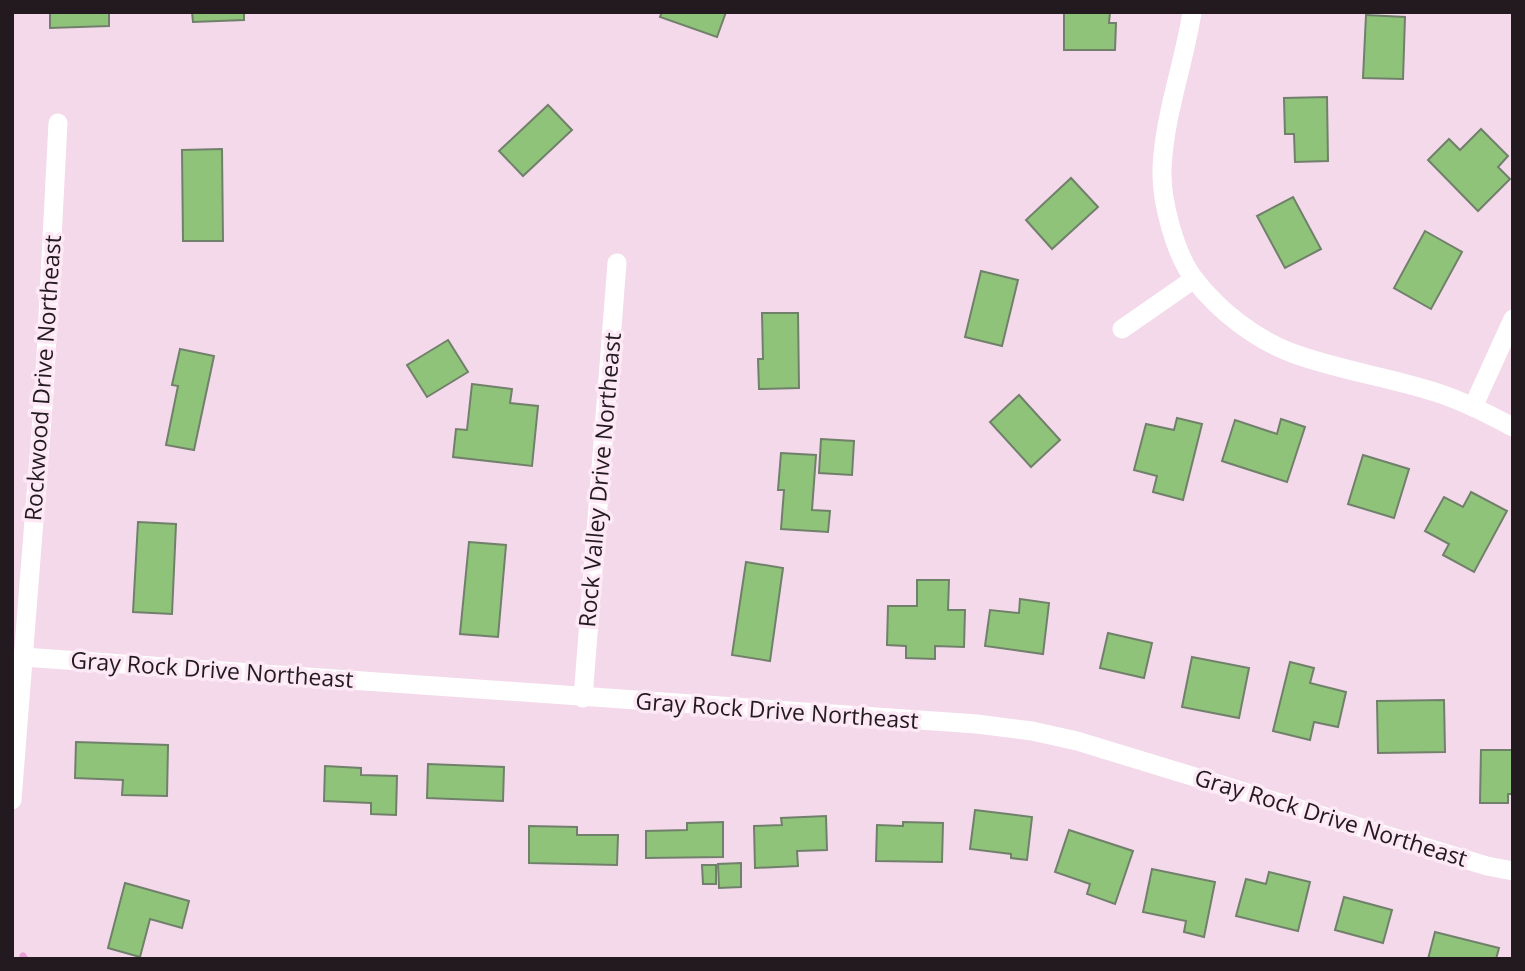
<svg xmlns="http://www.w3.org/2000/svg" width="1525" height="971" font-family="'Open Sans',sans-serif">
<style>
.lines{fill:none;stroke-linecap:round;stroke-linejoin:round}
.stream{stroke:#eda0d5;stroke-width:7}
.building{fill:#90c37a;stroke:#71806b;stroke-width:2}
.minor{stroke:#fff;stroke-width:19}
.labels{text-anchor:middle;stroke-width:7;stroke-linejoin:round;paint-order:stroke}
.street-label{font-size:23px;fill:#231a20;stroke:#fde8f6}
</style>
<rect width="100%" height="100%" fill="#f3d9ea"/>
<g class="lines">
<path class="stream" d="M23,956L25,959"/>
</g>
<g class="building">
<path d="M50,12H109V26L50,28Z"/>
<path d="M192,12H244V20L193,22Z"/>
<path d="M662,12H726L717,37L660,17Z"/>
<path d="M1064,12H1110L1109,23H1116L1115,50H1064Z"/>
<path d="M1366,15L1405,17L1403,79L1363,78Z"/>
<path d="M1327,97L1328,161L1295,162L1294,134H1285L1284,98Z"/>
<path d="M548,105L572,130L523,176L499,151Z"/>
<path d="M1481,129L1508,156L1498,167L1510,179L1478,211L1428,160L1449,139L1460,150Z"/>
<path d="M222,149L223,241H183L182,150Z"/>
<path d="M1071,178L1098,207L1052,249L1026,220Z"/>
<path d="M1293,197L1321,249L1285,268L1257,216Z"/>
<path d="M1425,231L1462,252L1431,309L1394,288Z"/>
<path d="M981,271L1018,280L1002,346L965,337Z"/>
<path d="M762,313H798L799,388L759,389L758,359H763Z"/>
<path d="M448,340L468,372L427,397L407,365Z"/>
<path d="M180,349L214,356L194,450L166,445L178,386L172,385Z"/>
<path d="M472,384L512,389L510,403L538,406L532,466L453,457L456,429L467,430Z"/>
<path d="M1019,395L1060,440L1031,467L990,422Z"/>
<path d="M1177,418L1202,424L1183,500L1153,492L1157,476L1134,470L1146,424L1174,430Z"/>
<path d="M1281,419L1305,427L1287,482L1222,461L1235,420L1277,434Z"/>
<path d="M821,439L854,441L852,475L819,473Z"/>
<path d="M781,453L816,455L812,510L830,511L828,532L781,529L784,490H778Z"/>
<path d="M1363,455L1409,469L1394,518L1348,504Z"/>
<path d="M1471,492L1507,511L1474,572L1443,555L1449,544L1425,531L1444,497L1463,507Z"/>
<path d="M138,522L176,524L172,614L133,612Z"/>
<path d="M469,542L506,545L498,637L460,634Z"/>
<path d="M746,562L783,568L770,661L732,655Z"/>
<path d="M917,580H949L948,610H965L964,647L935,646V659L906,658V646L887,645L888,606H917Z"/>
<path d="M1020,599L1049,603L1043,654L985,646L990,610L1019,613Z"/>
<path d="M1108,633L1152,643L1144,678L1100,668Z"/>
<path d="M1192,657L1249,668L1239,718L1182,707Z"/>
<path d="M1290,662L1314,668L1310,683L1346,692L1338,727L1314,722L1310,740L1273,731Z"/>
<path d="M1444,700L1445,752L1378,753L1377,701Z"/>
<path d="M76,742L168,745L167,796L122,795L123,780L75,778Z"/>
<path d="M1481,750H1513V794H1508V803H1480Z"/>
<path d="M428,764L504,767L503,801L427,798Z"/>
<path d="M325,766L361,768V775L397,776L396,815L371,814V803L324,801Z"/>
<path d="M975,810L1032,817L1027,860L1011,858V854L970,849Z"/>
<path d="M826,816L827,850L797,851L798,866L755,868L754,826L782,825L781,818Z"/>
<path d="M723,822V857L646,858V831L687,830V823Z"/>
<path d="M903,822L943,823L942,862L876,861L877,825L903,826Z"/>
<path d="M529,826L577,827V835H618L617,865L529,863Z"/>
<path d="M1069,830L1133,851L1115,904L1087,894L1090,884L1055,872Z"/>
<path d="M741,863V887L719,888L718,864Z"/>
<path d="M702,865H716V884H703Z"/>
<path d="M1152,869L1215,882L1204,937L1184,932L1186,921L1143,912Z"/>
<path d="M1269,872L1310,882L1298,931L1236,916L1246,879L1266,884Z"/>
<path d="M125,883L189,901L182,928L150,919L140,957L108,948Z"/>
<path d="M1344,897L1392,910L1383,943L1335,930Z"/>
<path d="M1435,932L1499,948L1496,959H1428Z"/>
</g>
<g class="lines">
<g class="minor">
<path d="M1192,12C1184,64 1164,116 1162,169C1161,201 1175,255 1195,280C1219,311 1255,339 1292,353C1338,370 1388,377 1435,392C1463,401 1488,414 1513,427"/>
<path d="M1122,329L1194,279"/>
<path d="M1473,407L1513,319"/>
<path d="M23,657L977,724L1032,731L1077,741L1487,866L1513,871"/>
<path d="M583,698L617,263"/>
<path d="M12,800L44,393L58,123"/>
</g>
</g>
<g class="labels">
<g class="street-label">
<text transform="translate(43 378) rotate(-86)" y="8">Rockwood Drive Northeast</text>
<text transform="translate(600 480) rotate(-85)" y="8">Rock Valley Drive Northeast</text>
<text transform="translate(212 670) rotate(4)" y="8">Gray Rock Drive Northeast</text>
<text transform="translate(777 711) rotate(4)" y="8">Gray Rock Drive Northeast</text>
<text transform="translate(1331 818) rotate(17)" y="8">Gray Rock Drive Northeast</text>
</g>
</g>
<rect width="1525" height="971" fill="none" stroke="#231a20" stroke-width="28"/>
</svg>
